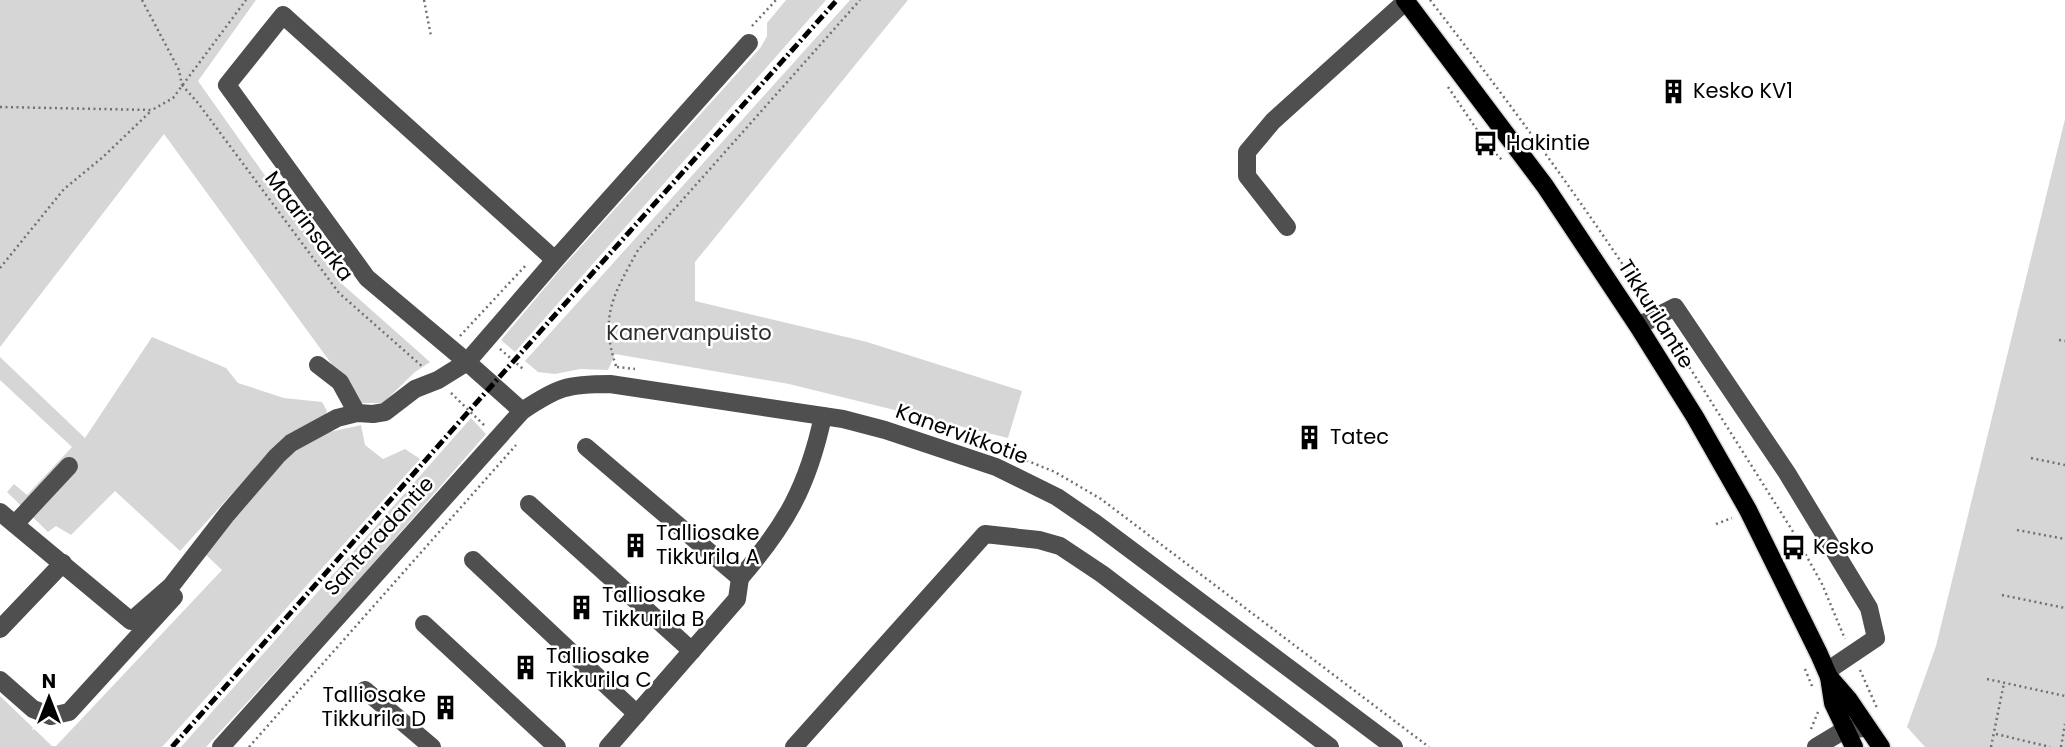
<svg xmlns="http://www.w3.org/2000/svg" width="2065" height="747" font-family="Poppins,sans-serif">
<style>
.green{fill:#d6d6d6}
.lines{fill:none;stroke-linecap:round;stroke-linejoin:round}
.major-casing{stroke:#dbdbdb;stroke-width:21}
.path{stroke:#717171;stroke-width:2.5;stroke-dasharray:2 3.5;stroke-linecap:butt}
.minor{stroke:#4f4f4f;stroke-width:18}
.major{stroke:#000;stroke-width:18}
.rail{stroke:#000;stroke-width:5;stroke-dasharray:10 3.5 2 3.5;stroke-linecap:butt}
.labels{text-anchor:middle;stroke-width:5;stroke-linejoin:round;paint-order:stroke}
.poi-label{font-size:21px;fill:#000;stroke:#fff;text-anchor:start}
.street-label{font-size:21px;fill:#000;stroke:#fff}
.park-label{font-size:21px;fill:#2d2d2d;stroke:#fff}
</style>
<rect width="100%" height="100%" fill="#fff"/>
<g class="green">
<path d="M0,0H256L198,81L341,283L430,362L415,372L383,403H360L164,134L0,347Z"/>
<path d="M786,0H826L515,352L501,340L559,271L761,47L767,36V23Z"/>
<path d="M850,0H908L695,262V301L867,342L1022,391L1008,438L789,384L615,354L608,370L580,369L555,374L538,372L525,361Z"/>
<path d="M2065,119V747H1925L1907,727L1936,646Z"/>
<path d="M152,337L226,368L238,383L284,398L322,402L327,411L324,418L268,454L180,551L115,491L71,535L56,526L48,532L7,492L14,484L27,495L72,447L0,380V357L85,438Z"/>
<path d="M471,418L486,434L345,596L206,747H181Z"/>
<path d="M361,425L365,445L383,459L405,449L420,459L162,747H0V696L52,746H56L222,570L205,554C233,519 273,457 313,438C327,431 345,429 361,425Z"/>
</g>
<g class="lines">
<defs>
<g id="major">
<path d="M1405,0L1545,186L1638,326L1695,417L1748,510L1819,654L1829,677L1833,703L1854,747"/>
<path d="M1829,677L1849,700L1881,747"/>
</g>
</defs>
<use href="#major" class="major-casing"/>
<g class="path">
<path d="M142,0L179,70L182,85"/>
<path d="M424,0L431,36"/>
<path d="M1430,0C1506,98 1579,197 1647,301"/>
<path d="M752,26L776,0"/>
<path d="M182,85L198,103L339,293L424,368"/>
<path d="M1448,87L1486,143L1502,160"/>
<path d="M0,107L152,110L173,98L246,0"/>
<path d="M0,268L64,189L103,157L152,110"/>
<path d="M1666,330L1792,530L1822,584L1845,639"/>
<path d="M460,336L527,264"/>
<path d="M2059,340L2065,341"/>
<path d="M500,349L523,369"/>
<path d="M616,366C599,316 614,294 638,250L860,0"/>
<path d="M617,367L635,369"/>
<path d="M451,393L486,427"/>
<path d="M1006,452L1055,472L1101,499L1429,747"/>
<path d="M2031,458L2065,465"/>
<path d="M1716,524L1732,518"/>
<path d="M2017,530L2065,539"/>
<path d="M2002,595L2065,608"/>
<path d="M1805,669L1812,686"/>
<path d="M1860,670L1877,708"/>
<path d="M1987,679L2065,696"/>
<path d="M1811,729L1818,712"/>
<path d="M1996,734L2050,747"/>
<path d="M249,747L516,445"/>
<path d="M1991,747L2004,683"/>
<path d="M2061,747L2065,724"/>
</g>
<g class="minor">
<path d="M1287,227L1247,176V152L1273,121L1406,1"/>
<path d="M1638,326L1675,307L1787,473L1869,608L1876,638L1827,671"/>
<path d="M318,365L340,382L357,413"/>
<path d="M522,411L467,362L555,260L749,43"/>
<path d="M586,447L740,578C786,525 808,486 823,416"/>
<path d="M529,504L692,651"/>
<path d="M0,512L131,621L171,586L227,514L277,456L291,443L337,418L357,413L373,414L385,412L415,389L438,380L467,362L367,278L227,85L283,15L555,260"/>
<path d="M15,524L69,466"/>
<path d="M473,560L637,714"/>
<path d="M424,624L557,747"/>
<path d="M0,629L63,563"/>
<path d="M0,680L33,709L51,716L69,712L174,597"/>
<path d="M365,690L432,747"/>
<path d="M221,747L522,411C558,387 567,384 610,384L843,419L885,430L996,467L1057,497L1095,523L1394,747"/>
<path d="M608,747L737,599L740,578"/>
<path d="M794,747L985,534L1039,540L1060,546L1102,574L1330,747"/>
<path d="M1816,747L1846,729L1867,728"/>
</g>
<use href="#major" class="major"/>
<path class="rail" d="M172,747L469,411L837,0"/>
</g>
<defs>
<symbol id="building-bare" viewBox="-9 -9 18 18"><path d="M-4-6H4V6H1V3H-1V6H-4ZM-2.5-4.3h1.7v1.8h-1.7ZM.8-4.3h1.7v1.8H.8ZM-2.5-1h1.7V.8h-1.7ZM.8-1h1.7V.8H.8Z" fill="#000" stroke="#fff" stroke-width="2.5" paint-order="stroke"/></symbol>
<symbol id="bus-bare" viewBox="-9 -9 18 18"><path d="M-5-6H5V4H4V6H2V4H-2V6H-4V4H-5ZM-3.5-4V0h7V-4ZM-3.5 1.2v1.5H-2V1.2ZM2 1.2v1.5H3.5V1.2Z" fill="#000" stroke="#fff" stroke-width="2.5" paint-order="stroke"/></symbol>
</defs>
<g fill-rule="evenodd">
<use href="#building-bare" x="1656" y="74" width="35" height="35"/>
<use href="#bus-bare" x="1468" y="126" width="35" height="35"/>
<use href="#building-bare" x="1292" y="420" width="35" height="35"/>
<use href="#building-bare" x="618" y="528" width="35" height="35"/>
<use href="#bus-bare" x="1776" y="530" width="35" height="35"/>
<use href="#building-bare" x="564" y="590" width="35" height="35"/>
<use href="#building-bare" x="508" y="650" width="35" height="35"/>
<use href="#building-bare" x="428" y="690" width="35" height="35"/>
</g>
<g class="labels">
<g class="poi-label">
<text x="1693" y="98">Kesko KV1</text>
<text x="1506" y="150">Hakintie</text>
<text x="1330" y="444">Tatec</text>
<text x="656" y="540">Talliosake<tspan x="656" dy="24">Tikkurila A</tspan></text>
<text x="1813" y="554">Kesko</text>
<text x="602" y="602">Talliosake<tspan x="602" dy="24">Tikkurila B</tspan></text>
<text x="546" y="663">Talliosake<tspan x="546" dy="24">Tikkurila C</tspan></text>
<text x="426" y="702" text-anchor="end">Talliosake<tspan x="426" dy="24">Tikkurila D</tspan></text>
</g>
<g class="street-label">
<text transform="translate(309 226) rotate(53)" y="7">Maarinsarka</text>
<text transform="translate(1656 314) rotate(58)" y="7">Tikkurilantie</text>
<text transform="translate(962 434) rotate(20)" y="7">Kanervikkotie</text>
<text transform="translate(379 536) rotate(-48)" y="7">Santaradantie</text>
</g>
<g class="park-label">
<text x="689" y="340">Kanervanpuisto</text>
</g>
</g>
<g transform="translate(49 698)" stroke="#ffffff" stroke-width="5" paint-order="stroke">
<path d="M0-5L12 26L0 18L-12 26Z" fill="#000000"/>
<text y="-10" font-size="19" font-weight="bold" text-anchor="middle" fill="#000000">N</text>
</g>
</svg>
